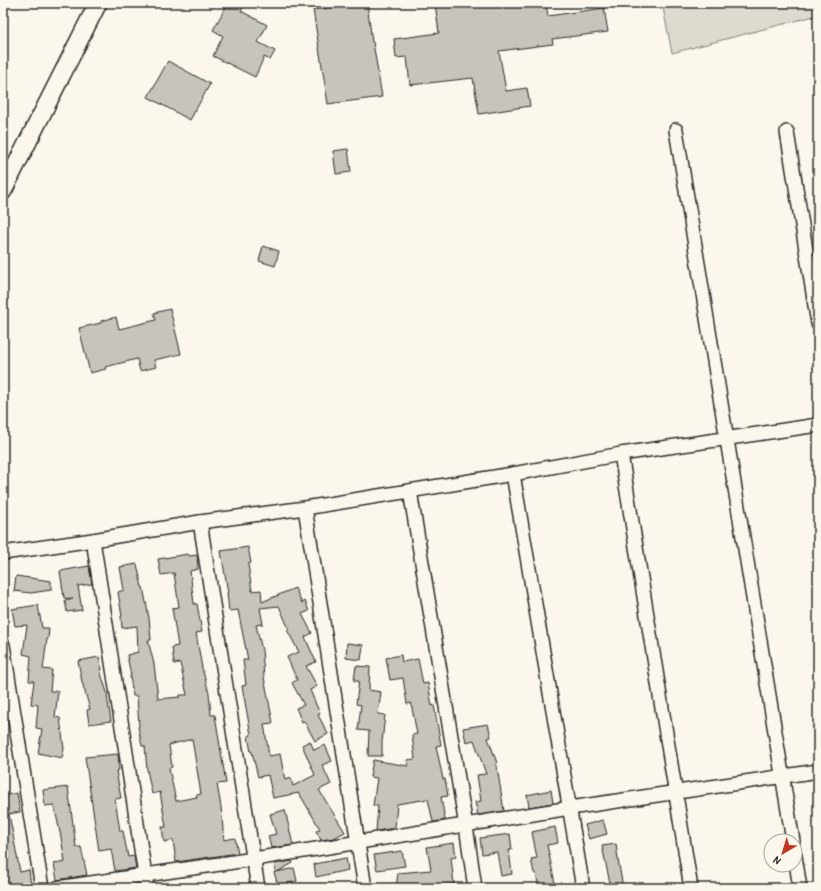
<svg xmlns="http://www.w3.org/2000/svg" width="821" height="891" font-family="'Patrick Hand',sans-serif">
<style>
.green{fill:#dddad0;stroke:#84827e}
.building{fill:#c7c4bc;stroke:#2b2b2b;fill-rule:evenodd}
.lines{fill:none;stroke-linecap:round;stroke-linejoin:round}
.minor-casing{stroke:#2b2b2b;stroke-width:16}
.tertiary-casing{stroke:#2b2b2b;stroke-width:20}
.minor{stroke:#fbf7ec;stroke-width:13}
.tertiary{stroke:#fbf7ec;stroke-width:17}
</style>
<rect width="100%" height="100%" fill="#fbf7ec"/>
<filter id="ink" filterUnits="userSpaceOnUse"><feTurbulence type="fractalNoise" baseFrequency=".025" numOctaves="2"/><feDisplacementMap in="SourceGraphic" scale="8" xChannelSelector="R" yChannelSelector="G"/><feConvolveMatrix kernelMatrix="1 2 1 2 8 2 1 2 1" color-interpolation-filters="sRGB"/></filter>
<g filter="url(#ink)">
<path class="green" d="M662,3H818V15L672,53Z"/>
<g class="building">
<path d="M228,3H246L241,11L267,25L258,42L275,51L270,60L264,57L255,77L213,56L223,36L213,30Z"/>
<path d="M367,3L372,42H373L382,97L328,104L313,10Z"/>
<path d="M435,3H546L548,16L604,8L608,32L552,39L553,44L499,51L506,91L527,88L530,106L479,114L473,78L410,85L407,57L396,58L394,39L439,33Z"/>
<path d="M168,61L210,84L190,120L148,97Z"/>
<path d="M348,149L351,172L336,174L333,151Z"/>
<path d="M263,246L279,251L275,266L259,261Z"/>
<path d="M170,309L181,354L154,360L156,367L140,371L137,359L105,367L106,369L90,373L79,328L101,323V321L116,317L119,329L156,320L154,313Z"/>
<path d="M248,547L251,563L248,564L252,591L261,590L262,602L295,588L302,603L305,601L309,611L302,614L312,633L305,637L316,662L306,666L317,686L310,690L320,714L318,715L328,734L315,741L304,721L302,722L296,708L304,705L292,683L297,680L287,657L299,652L287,630L289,629L279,606L260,608L263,624L256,625L262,650L264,677L273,723L264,724L269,756L280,754L285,780L291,778L293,786L315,775L302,745L310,741L314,750L325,745L332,761L322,765L331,784L319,790L345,832L334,838L321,840L316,831L320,829L299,793L273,798L268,775L258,777L252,752H251L248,736L251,735L242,686L246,685L243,660H248L238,610L229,611L227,593H228L221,551Z"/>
<path d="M188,554L189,556L197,555L198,569L190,571L194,604H197L202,632L196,633L202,668L209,693L211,715H215L226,783L217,784L221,807L224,840L235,838L238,853L176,862L173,840L164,842L162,827H166L160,792L152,794L147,770L145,746H142L138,727L139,726L137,696H133L130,676H131L127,655L138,652L137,626L122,628L121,616H122L118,592L124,590L120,567L137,564L142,587H143L149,618L151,640H148L154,664L158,699L180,697V695H187L180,663L174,664L172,647L178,646L172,608L179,607L174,573L161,575L158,559ZM192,739L201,794L196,795L197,797L176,801L169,768L172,767L169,745Z"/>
<path d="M89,566L92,584L78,586L82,610L67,612L65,600L73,599L64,598L60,571Z"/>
<path d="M16,576L51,581V590L31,593L14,591Z"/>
<path d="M38,605L42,628H49L48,639H47L43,669L52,670L50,691H58L55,717L60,718L64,749L62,758L38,753L42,729L36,728L38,705L31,704L34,681H29L31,656L23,654L27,625L15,626L12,609Z"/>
<path d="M347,643L363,645L361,660L346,658Z"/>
<path d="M401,655L402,662L418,659L423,684L428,683L432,706L434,705L441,745L436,746L443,779H445L448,796L441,797L445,820L433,822L428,799L397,804L395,828L376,831L378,806H373L377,778L370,777L373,760L408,766L407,760L415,759L412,735L417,734L411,703L407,704L403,678L390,680L386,658Z"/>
<path d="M99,657L102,670H100L108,696H107L111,721L89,724L87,710L90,709L82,682L78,661Z"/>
<path d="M356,666L370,667L369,690L381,692L378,714L385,715L382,742V756H368L369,731L358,730L361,705L356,704L359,681H354Z"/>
<path d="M488,724L491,737L488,738L496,760L504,811L478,815L475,802L481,801L477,775L486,774L474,740L466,742L463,728Z"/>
<path d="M118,754L119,770L116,771L121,798L115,799L120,831H123L128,857L134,856L136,868L115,871L111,849L99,851L85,757Z"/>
<path d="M68,787L76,847H81L87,875L57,880L54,864L65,862L61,837L54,805L45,806L43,790Z"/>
<path d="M551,790L553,803L529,807L527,795Z"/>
<path d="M17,793L20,812L9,814L20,872L29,870L31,885L3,888V796Z"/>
<path d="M285,810L293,845L271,848L268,836L276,834L270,814Z"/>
<path d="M603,820L607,834L589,839L585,825Z"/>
<path d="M555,827L558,843L547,845L556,888H539L536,873H534L531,859L537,858L532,832Z"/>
<path d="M510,834L512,850H509L512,874L501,876L497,852L482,854L480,838Z"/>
<path d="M454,843L456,857L451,858L454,884L412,888H396L398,873L431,870L427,847Z"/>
<path d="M616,844L618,859L623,888H611L602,846Z"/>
<path d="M402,851L405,866L377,870L374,855Z"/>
<path d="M346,858L348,870L316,877L314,864Z"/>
<path d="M292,861L293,863L277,872L294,868L297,881L278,886L274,872H276L274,864Z"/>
</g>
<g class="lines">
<defs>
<g id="minor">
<path d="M676,130L793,841"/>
<path d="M787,132L818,324"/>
<path d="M621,454L691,888"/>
<path d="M513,474L583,888"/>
<path d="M410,491L466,826L475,888"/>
<path d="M305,508L365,888"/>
<path d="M200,522L258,888"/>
<path d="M93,540L147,888"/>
<path d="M3,553L93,540L200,522L305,508L513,474L621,454L818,425"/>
<path d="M3,645L42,888"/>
<path d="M795,856L800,888"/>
<path d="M57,888L254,859L570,808L818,771"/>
</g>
<path id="tertiary" d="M3,191L98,3"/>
</defs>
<use href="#minor" class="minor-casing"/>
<use href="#tertiary" class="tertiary-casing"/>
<use href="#minor" class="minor"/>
<use href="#tertiary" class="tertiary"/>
</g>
</g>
<rect width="821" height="891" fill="none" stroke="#fbf7ec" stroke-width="16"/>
<rect x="8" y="8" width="805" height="875" fill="none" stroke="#2b2b2b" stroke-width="1.5" filter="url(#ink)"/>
<g transform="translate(783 853) rotate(218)"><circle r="19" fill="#fbf7ec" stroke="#a8a59f"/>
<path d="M0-3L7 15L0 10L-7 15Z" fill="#c8321e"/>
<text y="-6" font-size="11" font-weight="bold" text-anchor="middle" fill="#2b2b2b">N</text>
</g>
</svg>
